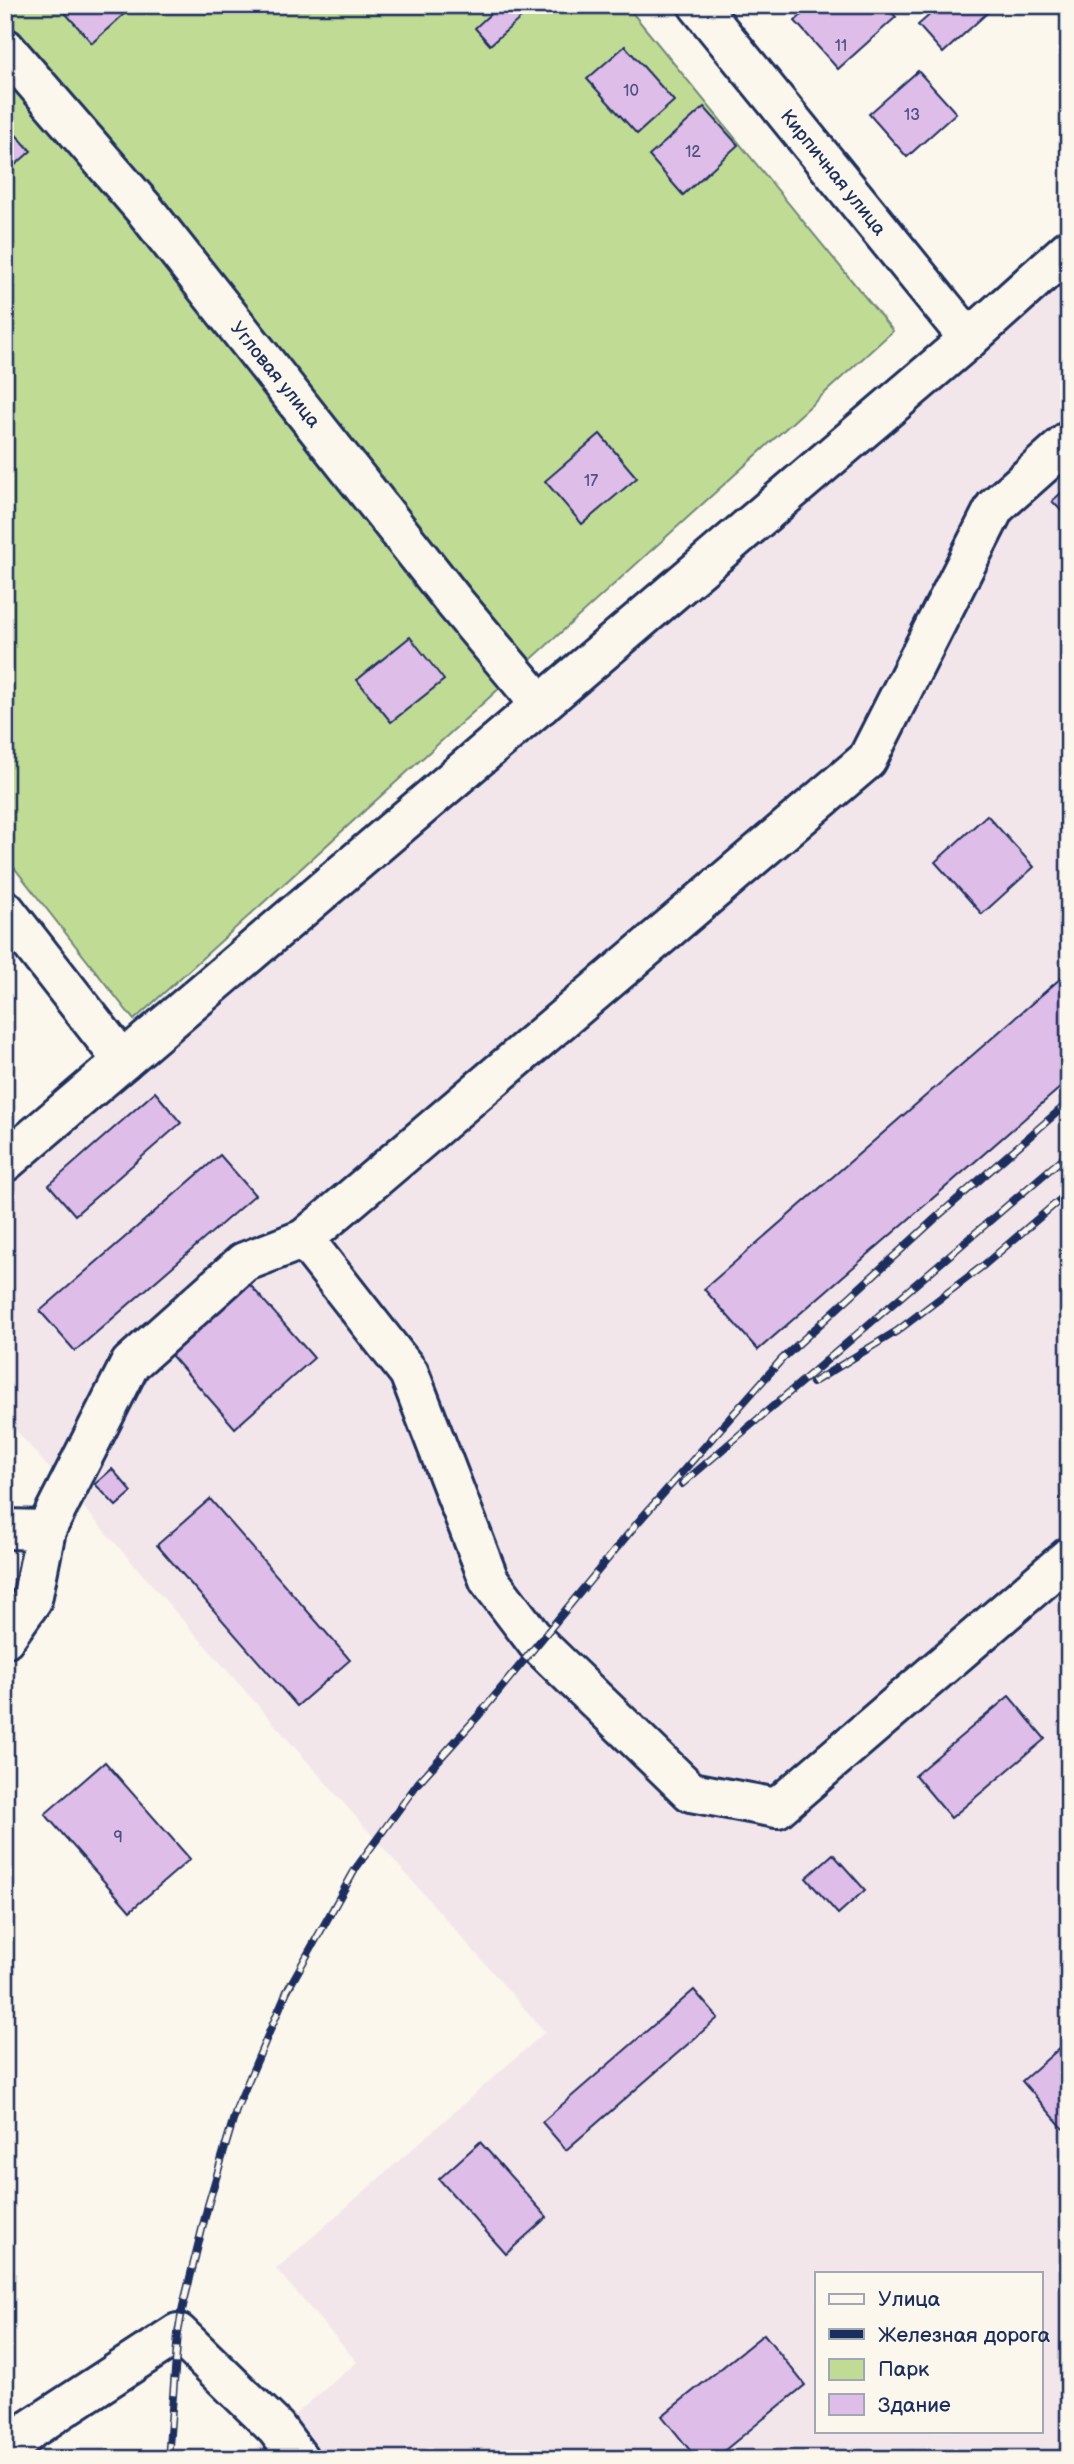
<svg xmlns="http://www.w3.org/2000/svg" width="1074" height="2464" font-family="'Balsamiq Sans',sans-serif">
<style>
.built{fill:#f3e6eb;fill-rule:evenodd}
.green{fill:#c0dc94;stroke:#6e8679;stroke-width:2}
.building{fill:#dfbde9;stroke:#1b2f5e;stroke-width:2}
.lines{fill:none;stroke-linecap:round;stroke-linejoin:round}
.minor-casing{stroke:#1b2f5e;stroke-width:44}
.minor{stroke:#fbf7ec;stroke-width:38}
.rail-casing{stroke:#1b2f5e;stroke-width:8}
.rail{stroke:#fbf7ec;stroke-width:5;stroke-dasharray:16;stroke-linecap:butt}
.labels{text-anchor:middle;stroke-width:7;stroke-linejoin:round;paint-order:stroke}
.number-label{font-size:16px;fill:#4c5281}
.street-label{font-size:19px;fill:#1b2f5e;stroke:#fbf7ec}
</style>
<rect width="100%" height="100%" fill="#fbf7ec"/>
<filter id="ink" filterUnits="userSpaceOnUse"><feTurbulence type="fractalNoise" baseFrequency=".0143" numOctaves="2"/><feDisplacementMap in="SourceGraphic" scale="14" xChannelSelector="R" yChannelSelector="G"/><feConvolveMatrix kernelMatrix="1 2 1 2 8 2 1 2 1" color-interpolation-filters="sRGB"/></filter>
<g filter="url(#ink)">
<path class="built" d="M1069,256V2459H242L357,2362L276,2269L545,2032L5,1418V1190ZM817,2273H1041V2431H817Z"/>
<path class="green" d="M5,5H626L893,331L134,1020L5,856Z"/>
<g class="building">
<path d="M58,5H134L92,43Z"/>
<path d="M500,5H527L531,9L490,45L475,28Z"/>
<path d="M812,5H885L896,17L838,69L795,21Z"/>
<path d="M941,5H996L943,53L918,25Z"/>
<path d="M625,46L674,101L637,134L587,79Z"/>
<path d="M918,71L956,113L907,157L869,114Z"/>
<path d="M704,107L738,145L683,195L649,156Z"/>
<path d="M5,123L31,151L5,174Z"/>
<path d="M600,434L637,478L582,524L545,481Z"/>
<path d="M1069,486V519L1052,501Z"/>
<path d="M410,637L444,680L391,722L357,680Z"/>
<path d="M987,815L1034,867L982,914L935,862Z"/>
<path d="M1069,971V1080L758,1350L704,1289Z"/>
<path d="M155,1092L181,1123L75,1215L49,1185Z"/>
<path d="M220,1155L255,1195L75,1351L40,1311Z"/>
<path d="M244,1278L314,1358L235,1428L165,1348Z"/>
<path d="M112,1469L132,1492L116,1506L95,1484Z"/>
<path d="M210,1499L350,1660L297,1706L157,1545Z"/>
<path d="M1009,1696L1045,1739L951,1818L915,1775Z"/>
<path d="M105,1762L190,1859L130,1911L45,1814Z"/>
<path d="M833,1854L865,1890L838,1914L806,1878Z"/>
<path d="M694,1990L718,2018L566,2150L542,2122Z"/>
<path d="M1069,2040V2135L1022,2081Z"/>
<path d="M480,2142L547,2217L506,2254L439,2179Z"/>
<path d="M764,2334L805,2385L714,2459H697L662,2416Z"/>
<path d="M911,2451L918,2459H902Z"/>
</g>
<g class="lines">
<defs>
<g id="minor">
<path d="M698,5L969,339"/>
<path d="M5,48L145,210L456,604L541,705"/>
<path d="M5,910L123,1061L5,1162"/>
<path d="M123,1061L969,339L1069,249"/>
<path d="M304,1239L867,760L995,507L1069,441"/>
<path d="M5,1529L46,1530L32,1600L5,1638"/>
<path d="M46,1530L130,1364L244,1262L304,1239L409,1373L489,1580L537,1643L691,1792L777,1808L1069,1557"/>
<path d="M5,2453L31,2429L178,2333L276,2428L299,2459"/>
</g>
</defs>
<use href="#minor" class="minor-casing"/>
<use href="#minor" class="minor"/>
<defs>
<g id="rail">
<path d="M812,1383L897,1331L984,1265L1069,1192"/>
<path d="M682,1484L1069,1153"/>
<path d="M168,2459L178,2333L183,2306L208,2205L237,2107L287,1991L356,1868L418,1783L479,1715L639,1521L782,1359L938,1216L1069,1102"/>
</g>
</defs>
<use href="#rail" class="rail-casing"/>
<use href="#rail" class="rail"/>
</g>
</g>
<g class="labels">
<g class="number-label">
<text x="841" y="51">11</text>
<text x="631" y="96">10</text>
<text x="912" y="120">13</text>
<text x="693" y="157">12</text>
<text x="591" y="486">17</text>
<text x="118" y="1842">9</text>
</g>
<g class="street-label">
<text transform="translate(834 172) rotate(51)" y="7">Кирпичная улица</text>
<text transform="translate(276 374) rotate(51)" y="7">Угловая улица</text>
</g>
</g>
<rect width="1074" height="2464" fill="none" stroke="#fbf7ec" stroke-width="28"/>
<rect x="14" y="14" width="1046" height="2436" fill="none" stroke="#1b2f5e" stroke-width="2.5" filter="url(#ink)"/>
<rect x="815" y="2272" width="228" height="161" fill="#fbf7ec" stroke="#a1a7b3" stroke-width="2"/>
<rect x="829" y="2294" width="35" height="10" fill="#fbf7ec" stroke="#a1a7b3" stroke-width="2"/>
<text x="878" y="2306" font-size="21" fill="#1b2f5e">Улица</text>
<rect x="829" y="2329" width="35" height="10" fill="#1b2f5e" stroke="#a1a7b3" stroke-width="2"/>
<text x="878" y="2342" font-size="21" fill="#1b2f5e">Железная дорога</text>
<rect x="829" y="2359" width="35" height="21" fill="#c0dc94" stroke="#a1a7b3" stroke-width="2"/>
<text x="878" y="2376" font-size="21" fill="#1b2f5e">Парк</text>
<rect x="829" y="2394" width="35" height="21" fill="#dfbde9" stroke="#a1a7b3" stroke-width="2"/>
<text x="878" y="2412" font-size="21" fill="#1b2f5e">Здание</text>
</svg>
